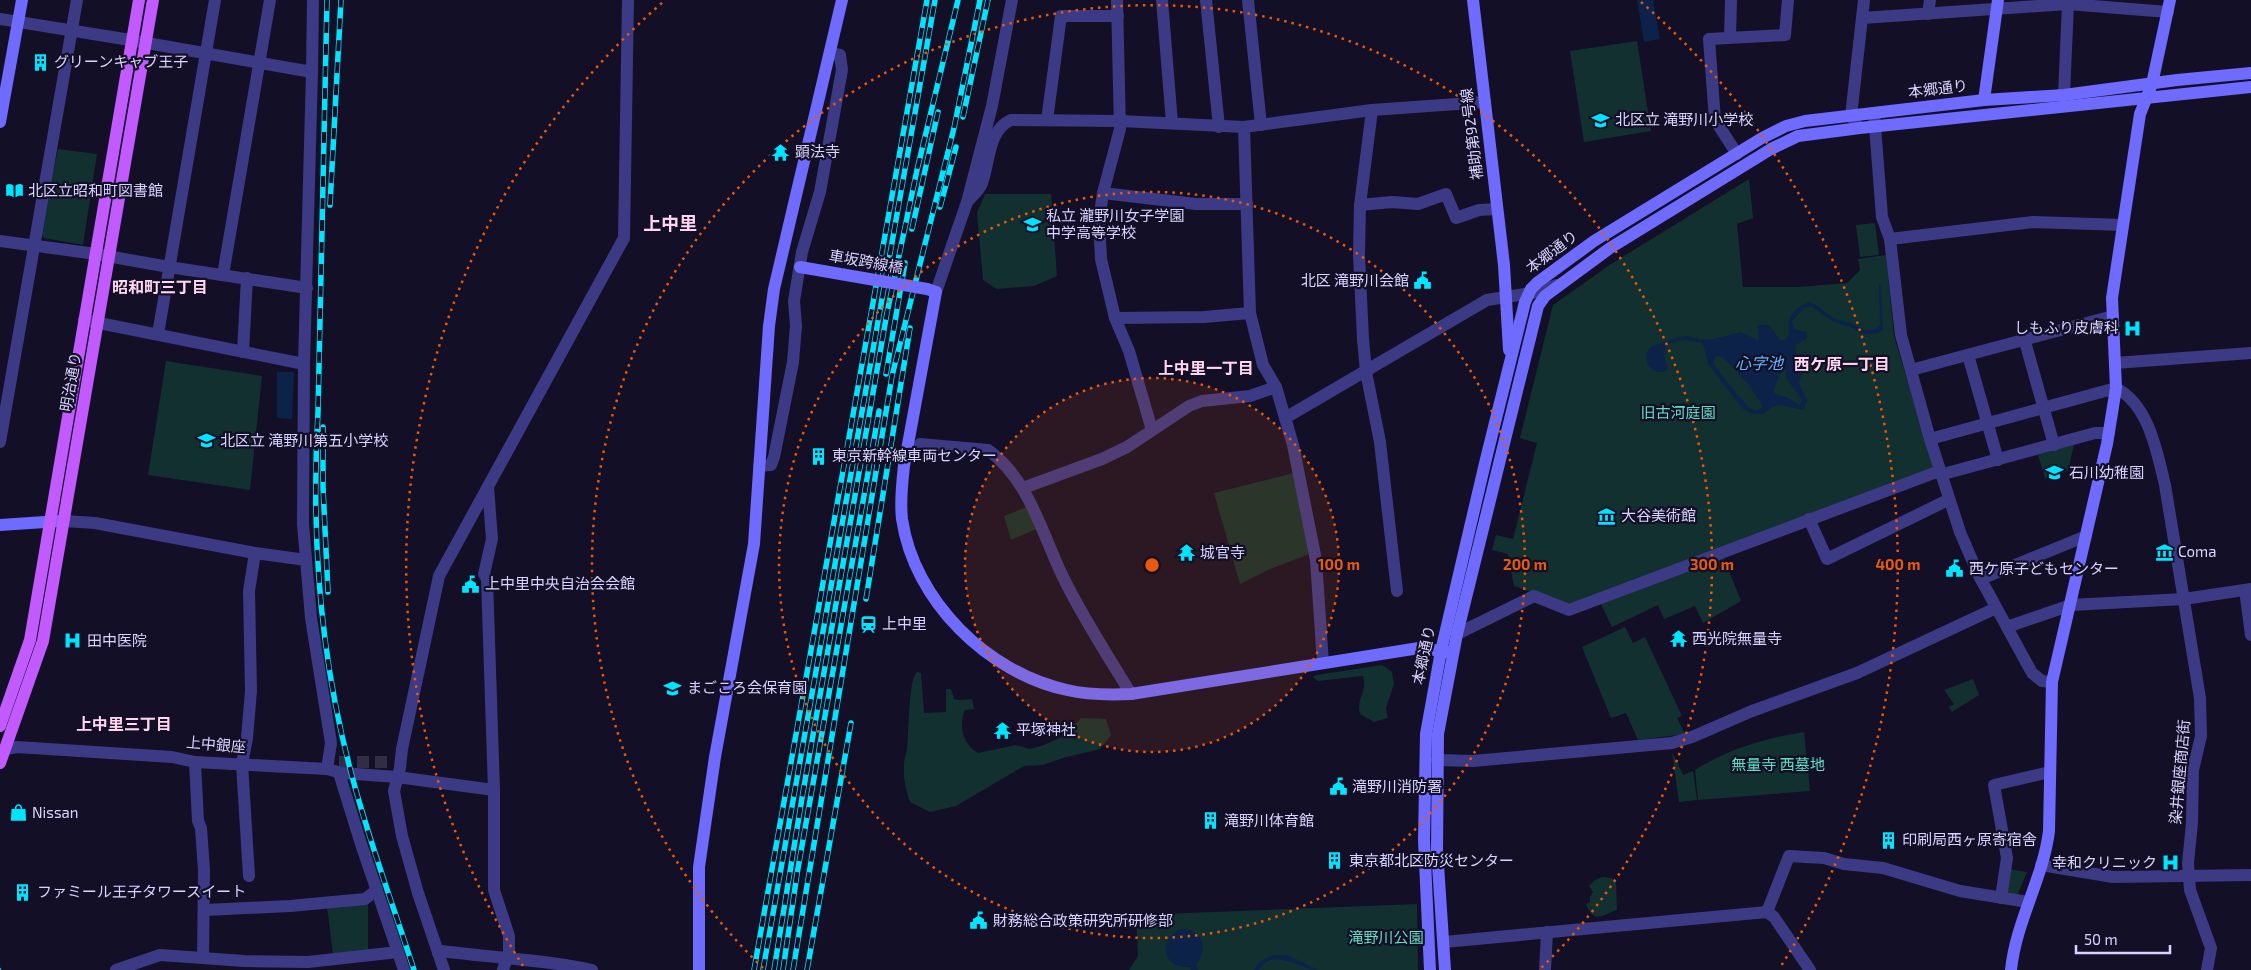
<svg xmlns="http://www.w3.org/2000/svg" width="2251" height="970" font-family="'Exo 2','Noto Sans JP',sans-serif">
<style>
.green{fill:#12302f}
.water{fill:#0c2248;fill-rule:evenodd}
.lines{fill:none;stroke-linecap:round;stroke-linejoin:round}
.street-tunnel{stroke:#312d47;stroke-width:12;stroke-dasharray:12 6;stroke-linecap:butt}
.street{stroke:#3d3a85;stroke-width:12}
.secondary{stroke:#6f6bff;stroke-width:12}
.primary{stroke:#c25bff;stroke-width:12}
.tram{stroke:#00e5ff;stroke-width:1}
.rail-casing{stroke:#00e5ff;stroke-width:5.5}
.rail{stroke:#130f26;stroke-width:4;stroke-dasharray:11;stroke-linecap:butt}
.secondary-bridge{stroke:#6f6bff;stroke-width:12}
.ring{fill:none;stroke:#e8590c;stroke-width:2.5;stroke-dasharray:2.5 5}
.labels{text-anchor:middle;stroke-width:4.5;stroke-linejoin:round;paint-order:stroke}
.poi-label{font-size:15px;fill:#d9d4ff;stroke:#130f26;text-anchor:start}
.street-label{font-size:15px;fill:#d9d4ff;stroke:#130f26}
.park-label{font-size:15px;fill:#5fe0c0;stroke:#130f26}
.neighbourhood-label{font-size:16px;font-weight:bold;fill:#ffd6f0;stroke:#130f26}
.water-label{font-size:16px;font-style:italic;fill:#62b6ff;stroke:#130f26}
.quarter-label{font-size:18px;font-weight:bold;fill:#ffd6f0;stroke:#130f26}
.centre{fill:#e8590c;stroke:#130f26;stroke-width:2.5}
.ring-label{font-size:15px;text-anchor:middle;font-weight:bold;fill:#e8590c;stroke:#130f26;stroke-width:4.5;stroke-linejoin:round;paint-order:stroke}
</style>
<rect width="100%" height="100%" fill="#130f26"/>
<g class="green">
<path d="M1637,41L1651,131L1584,142L1570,51Z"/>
<path d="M58,149L97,154L83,245L44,238L40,232Z"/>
<path d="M1749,179L1753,218L1737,224L1743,287H1797L1847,283L1860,270L1858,259L1886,255L1894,336L1934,470L1570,607L1514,586L1508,554L1492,550L1496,535L1513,539L1537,443L1520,438L1553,305L1611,264Z"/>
<path d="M985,194H1051L1057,276L1034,286L997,289L983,280L977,213Z"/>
<path d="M1875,223L1879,255L1860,257L1856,225Z"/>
<path d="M166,361L262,376L250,490L148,475Z"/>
<path d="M2074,444L2068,471L2045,478L2038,455Z"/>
<path d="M1294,473L1312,553L1268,570L1240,584L1214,493Z"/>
<path d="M1029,506L1039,528L1011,540L1004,516Z"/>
<path d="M1723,556L1741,601L1703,623L1695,606L1664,619L1658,605L1612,627L1600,602Z"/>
<path d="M1625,627L1633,643L1645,637L1682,716L1677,718L1685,734L1638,740L1626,713L1611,718L1582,647Z"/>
<path d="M1382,665L1392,672L1394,684L1386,708L1388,718L1374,722L1360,714C1356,698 1368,692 1363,676L1318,681L1313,677L1316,675Z"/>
<path d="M917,672L921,673L924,713L946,712V689H951L954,699L959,700L972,699L974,709L965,710C958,727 963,744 978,753L1016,745L1030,749L1044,745L1064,736L1081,718L1106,719L1111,735L1100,749L1063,758L1043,765L1024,766L956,806L930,812L910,802C906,790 903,777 904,764C904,759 906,754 907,749C909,734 908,680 917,672Z"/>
<path d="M1973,679L1979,695L1952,712L1949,707L1954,704L1944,690Z"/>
<path d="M1804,732L1810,791L1698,800L1695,770C1728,749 1765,738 1804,732Z"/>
<path d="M1672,752L1683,775L1693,771L1697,800L1679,802Z"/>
<path d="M2009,869L2027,872L2017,896L2006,894Z"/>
<path d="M1602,877L1612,878L1616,882L1617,910C1605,913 1594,926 1586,904L1590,902V897L1593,892L1589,886L1595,880Z"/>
<path d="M368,903V950L333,954L327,907Z"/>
<path d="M1417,904L1418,970H1129L1138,956L1136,915Z"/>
</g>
<g class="water">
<path d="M1637,0H1653L1660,39L1644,42Z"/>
<path d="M1879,285H1881L1883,330L1875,334H1862L1853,328L1832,321L1811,306L1804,308L1792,321L1794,329L1806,332L1807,338L1796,345C1795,355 1798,358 1804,365L1799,383L1807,401L1803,410C1786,407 1777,400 1764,414H1754L1743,409L1708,364L1705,350L1702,343C1688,339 1679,338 1666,346L1664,357L1668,368L1664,372C1651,373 1647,366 1646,354L1651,347L1676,338L1687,336L1701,340L1714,339L1741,332L1757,340L1759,339L1758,326C1770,321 1773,330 1779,340H1785L1789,334C1786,317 1793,309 1809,302C1818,305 1822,310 1829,315C1834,319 1841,320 1848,322C1858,326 1870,337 1880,325ZM1716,356L1723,357L1749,385L1761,403L1762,407L1758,410C1754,410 1753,410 1750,408C1747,407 1715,367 1713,363ZM1783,367L1786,369V378L1802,400L1800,405L1788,398L1776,394L1773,391Z"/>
<path d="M277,372H294L292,419L277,418Z"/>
<path d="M1181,929C1202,929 1210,948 1196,964L1198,970H1191L1190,967C1163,969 1156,940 1181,929Z"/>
<path d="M1275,955H1288L1318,970C1300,970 1273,946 1259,970H1254C1258,961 1266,958 1275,955Z"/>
</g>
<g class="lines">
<path class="street-tunnel" d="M339,762H392"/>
<g class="street">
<path d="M1117,0L1120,129L1103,193L1099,220L1101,259L1115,318L1129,351L1152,430"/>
<path d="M1162,0L1172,123"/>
<path d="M1206,0L1219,127"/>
<path d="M1248,0L1261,125"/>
<path d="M1928,14L1930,0"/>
<path d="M1862,18L2068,4L2168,12"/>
<path d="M0,19L124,39L312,72L313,0"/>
<path d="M1730,37L1731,0"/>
<path d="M312,72L304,364L303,524L311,618L331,743L327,769"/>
<path d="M2064,95L2068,4L2070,0"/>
<path d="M1372,110L1360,205L1359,255L1363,339L1366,372L1380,442L1397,591"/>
<path d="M1874,113L1882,217L1890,239L1901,335L1930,439L1960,532L1978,574L2032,673L2042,681L2052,682"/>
<path d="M1047,120L1061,16H1118"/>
<path d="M1857,125L1851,116L1864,0"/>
<path d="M1244,127L1250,313L1263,365L1276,387L1293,445L1316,560L1323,663"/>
<path d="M1737,154L1715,120L1709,39L1785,35L1788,0"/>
<path d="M1103,193L1196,204H1247"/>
<path d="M967,202C972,196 980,190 982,183C990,161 988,130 1011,120L1120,121L1244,127L1372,110L1485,102"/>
<path d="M1360,205L1392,202L1418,204L1446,194L1456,218L1479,210L1497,209"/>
<path d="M1890,239L2033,222L2123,225"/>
<path d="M0,241L96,254L169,267L307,288"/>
<path d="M223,275L270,0"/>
<path d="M936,292L967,202L992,106L1012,0"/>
<path d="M1115,318L1204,317L1250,313"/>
<path d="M84,320L304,364"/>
<path d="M158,334L215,0"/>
<path d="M2024,338L2054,445"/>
<path d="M243,352L247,278"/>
<path d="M1968,355L1998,460"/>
<path d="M2115,363L2251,353"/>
<path d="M1911,370L2113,316"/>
<path d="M1285,418L1487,300L1532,293L1557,285"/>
<path d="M1930,439L2116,388C2149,405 2157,452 2165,485L2200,698L2201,736L2193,770L2192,823L2188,863L2190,890L2211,948L2207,970"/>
<path d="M0,442L77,0"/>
<path d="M920,444L988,450C1029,479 1042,534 1063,577C1083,618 1108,656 1131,694"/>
<path d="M759,466L771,465L774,457L793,362L796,326L794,301L802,252L820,192L842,70L840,55L830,53"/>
<path d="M488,487L492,539L484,574L487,579L494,790V890L509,936V952L503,970"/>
<path d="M1023,488L1102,459L1127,447L1189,406L1202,401L1250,396L1276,387"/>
<path d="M1809,519L1827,559L1948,500"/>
<path d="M64,521L95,523L255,553L306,560"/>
<path d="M1981,579L2086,536"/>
<path d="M2245,590L2251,635"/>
<path d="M2007,627L2071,605L2184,599L2251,589"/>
<path d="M1457,634L1534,596L1569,610L1934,473H1947L2095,433H2109"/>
<path d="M0,750L17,747L172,757L195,762L327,769L342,773L397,777L494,790"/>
<path d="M1437,760L1473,761L1672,743L1692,737L1752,711L1857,673L1996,608"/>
<path d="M195,762L198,821L201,828L204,870L203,958"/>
<path d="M339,773L361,844L404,970"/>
<path d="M2041,865L2113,877L2251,875"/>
<path d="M249,876L242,764L247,738L251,691L249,591L255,553"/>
<path d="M2001,898L2007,858L1994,785L2050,772"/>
<path d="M205,910L290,906L365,899L377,890"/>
<path d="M1767,912L1789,856L1824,858L1844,864L1883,868L1960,891L2028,902"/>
<path d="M1444,942L1767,912L1774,917L1810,970"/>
<path d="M438,953L442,951C492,958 543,959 592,970"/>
<path d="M116,970L160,955L244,961L308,962L398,952"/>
<path d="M444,970L418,893L402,836L394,791L400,768L402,749L439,576L624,238L628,0"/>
<path d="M1545,970L1547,932"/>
</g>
<g class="secondary">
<path d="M1473,0L1504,265L1509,350"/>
<path d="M1984,100L1998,0"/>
<path d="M0,122L22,0"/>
<path d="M927,289L936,292L904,466C902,483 900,502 902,519C914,601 988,673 1067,690C1088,695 1109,695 1131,694L1419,648L1448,652"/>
<path d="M0,525L60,521"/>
<path d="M699,970V867L715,757L754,544L769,326L774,289L842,0"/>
<path d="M1430,970L1424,840L1426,734L1441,651L1486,459L1525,302L1531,289L1538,282L1594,241L1762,138L1786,126L1805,121L1984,100L2064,95L2177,80L2251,73"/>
<path d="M1445,970L1437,850L1438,734L1457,634L1538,306L1545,296L1610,248L1771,149L1798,136L1860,128L2251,87"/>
<path d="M2011,970C2016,921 2043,879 2049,831L2052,682L2107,444L2116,388L2112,298L2140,114L2152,84L2170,0"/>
</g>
<g class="primary">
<path d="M0,726L30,640L139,0"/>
<path d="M0,763L43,641L153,0"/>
</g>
<path class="tram" d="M0,968L1,970"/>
<defs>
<g id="rail">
<path d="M327,0L318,412C311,533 320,658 352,776C369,841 393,905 414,970"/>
<path d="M963,117L988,0"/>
<path d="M330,205L341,0"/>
<path d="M940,207L956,147"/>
<path d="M912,229L938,112"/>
<path d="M886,374L905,263"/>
<path d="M323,427V487L328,592"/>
<path d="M866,599L910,328"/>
<path d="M754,970L927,0"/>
<path d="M763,970L935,0"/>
<path d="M774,970L802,798L887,313L917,170L958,0"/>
<path d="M783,970L797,874L879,411"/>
<path d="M793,970L892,376L954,128L980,0"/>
<path d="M807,970L851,723"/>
</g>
</defs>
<use href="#rail" class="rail-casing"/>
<use href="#rail" class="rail"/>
<path class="secondary-bridge" d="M800,267L927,289"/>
</g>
<circle cx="1152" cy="565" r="187" fill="#e8590c" fill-opacity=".12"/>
<g class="ring">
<circle cx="1152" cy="565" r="187"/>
<circle cx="1152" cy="565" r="373"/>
<path d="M763 968A560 560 0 1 1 1541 968"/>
<path d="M523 966A746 746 0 0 1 663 2M1641 2A746 746 0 0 1 1781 966"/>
</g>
<defs>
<symbol id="building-bare" viewBox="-9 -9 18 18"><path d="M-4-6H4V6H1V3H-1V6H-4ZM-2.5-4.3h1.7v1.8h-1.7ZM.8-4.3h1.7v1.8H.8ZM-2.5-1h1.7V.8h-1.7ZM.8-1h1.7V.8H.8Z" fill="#00e5ff" stroke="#130f26" stroke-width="2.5" paint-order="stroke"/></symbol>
<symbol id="school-bare" viewBox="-9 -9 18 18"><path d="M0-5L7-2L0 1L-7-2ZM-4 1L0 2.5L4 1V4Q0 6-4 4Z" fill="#00e5ff" stroke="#130f26" stroke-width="2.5" paint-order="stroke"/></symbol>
<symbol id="temple-bare" viewBox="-9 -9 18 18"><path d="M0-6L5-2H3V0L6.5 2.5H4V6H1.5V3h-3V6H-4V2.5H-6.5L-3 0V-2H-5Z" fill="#00e5ff" stroke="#130f26" stroke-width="2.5" paint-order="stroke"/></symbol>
<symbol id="library-bare" viewBox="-9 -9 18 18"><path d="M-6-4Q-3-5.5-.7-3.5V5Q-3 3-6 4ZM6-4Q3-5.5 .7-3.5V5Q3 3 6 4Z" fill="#00e5ff" stroke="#130f26" stroke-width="2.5" paint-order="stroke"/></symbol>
<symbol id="civic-bare" viewBox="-9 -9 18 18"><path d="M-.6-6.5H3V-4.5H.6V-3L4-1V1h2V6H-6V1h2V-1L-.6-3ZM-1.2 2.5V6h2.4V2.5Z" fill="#00e5ff" stroke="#130f26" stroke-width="2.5" paint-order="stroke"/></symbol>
<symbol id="hospital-bare" viewBox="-9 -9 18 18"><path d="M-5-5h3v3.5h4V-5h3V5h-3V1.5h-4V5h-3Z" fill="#00e5ff" stroke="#130f26" stroke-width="2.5" paint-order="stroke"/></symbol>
<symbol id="museum-bare" viewBox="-9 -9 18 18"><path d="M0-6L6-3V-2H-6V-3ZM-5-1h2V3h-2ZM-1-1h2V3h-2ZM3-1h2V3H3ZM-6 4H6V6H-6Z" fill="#00e5ff" stroke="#130f26" stroke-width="2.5" paint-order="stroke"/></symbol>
<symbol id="station-bare" viewBox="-9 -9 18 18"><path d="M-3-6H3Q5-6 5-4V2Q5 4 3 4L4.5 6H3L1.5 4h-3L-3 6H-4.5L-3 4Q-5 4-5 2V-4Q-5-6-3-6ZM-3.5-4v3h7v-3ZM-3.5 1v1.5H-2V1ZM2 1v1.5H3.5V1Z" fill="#00e5ff" stroke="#130f26" stroke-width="2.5" paint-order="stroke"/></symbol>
<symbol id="shop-bare" viewBox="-9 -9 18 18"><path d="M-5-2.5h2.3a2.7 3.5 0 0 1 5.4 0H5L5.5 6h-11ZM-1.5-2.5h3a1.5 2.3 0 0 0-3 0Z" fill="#00e5ff" stroke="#130f26" stroke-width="2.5" paint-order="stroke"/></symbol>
</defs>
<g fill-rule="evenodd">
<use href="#building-bare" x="28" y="50" width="25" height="25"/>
<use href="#school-bare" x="1588" y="108" width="25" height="25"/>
<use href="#temple-bare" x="768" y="140" width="25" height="25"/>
<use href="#library-bare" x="2" y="178" width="25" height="25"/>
<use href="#school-bare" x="1020" y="212" width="25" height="25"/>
<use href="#civic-bare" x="1410" y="268" width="25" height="25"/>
<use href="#hospital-bare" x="2120" y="316" width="25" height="25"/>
<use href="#school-bare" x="194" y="428" width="25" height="25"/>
<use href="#building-bare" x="806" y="444" width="25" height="25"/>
<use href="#school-bare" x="2042" y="460" width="25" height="25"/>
<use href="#museum-bare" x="1594" y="504" width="25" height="25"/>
<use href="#museum-bare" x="2152" y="540" width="25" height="25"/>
<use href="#temple-bare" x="1174" y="540" width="25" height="25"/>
<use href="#civic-bare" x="1942" y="556" width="25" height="25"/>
<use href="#civic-bare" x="458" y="572" width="25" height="25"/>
<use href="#station-bare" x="856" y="612" width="25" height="25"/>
<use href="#temple-bare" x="1666" y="626" width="25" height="25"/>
<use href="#hospital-bare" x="60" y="628" width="25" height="25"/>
<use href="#school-bare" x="660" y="676" width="25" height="25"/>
<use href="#temple-bare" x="990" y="718" width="25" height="25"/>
<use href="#civic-bare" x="1326" y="774" width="25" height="25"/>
<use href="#shop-bare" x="6" y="800" width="25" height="25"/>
<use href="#building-bare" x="1198" y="808" width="25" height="25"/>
<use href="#building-bare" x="1876" y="828" width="25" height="25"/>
<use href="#building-bare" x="1322" y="848" width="25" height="25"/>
<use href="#hospital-bare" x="2158" y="850" width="25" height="25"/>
<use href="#building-bare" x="10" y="880" width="25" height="25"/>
<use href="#civic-bare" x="966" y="908" width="25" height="25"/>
</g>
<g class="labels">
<g class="poi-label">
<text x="54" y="67">グリーンキャブ王子</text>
<text x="1615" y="125">北区立 滝野川小学校</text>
<text x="795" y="157">顕法寺</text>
<text x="28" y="196">北区立昭和町図書館</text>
<text x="1046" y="221">私立 瀧野川女子学園<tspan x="1046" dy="17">中学高等学校</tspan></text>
<text x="1409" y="286" text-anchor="end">北区 滝野川会館</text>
<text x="2119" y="333" text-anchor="end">しもふり皮膚科</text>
<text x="220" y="446">北区立 滝野川第五小学校</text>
<text x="832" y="461">東京新幹線車両センター</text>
<text x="2069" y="478">石川幼稚園</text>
<text x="1621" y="521">大谷美術館</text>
<text x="2178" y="557">Coma</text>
<text x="1200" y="558">城官寺</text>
<text x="1969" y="574">西ケ原子どもセンター</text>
<text x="485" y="589">上中里中央自治会会館</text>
<text x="882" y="629">上中里</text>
<text x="1692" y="644">西光院無量寺</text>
<text x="87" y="646">田中医院</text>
<text x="687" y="693">まごころ会保育園</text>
<text x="1016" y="735">平塚神社</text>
<text x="1352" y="792">滝野川消防署</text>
<text x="32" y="818">Nissan</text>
<text x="1224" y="826">滝野川体育館</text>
<text x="1902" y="845">印刷局西ヶ原寄宿舎</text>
<text x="1349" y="866">東京都北区防災センター</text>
<text x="2157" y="868" text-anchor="end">幸和クリニック</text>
<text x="37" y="897">ファミール王子タワースイート</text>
<text x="993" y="926">財務総合政策研究所研修部</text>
</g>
<g class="street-label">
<text transform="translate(1938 89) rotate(-7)" y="5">本郷通り</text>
<text transform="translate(1472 134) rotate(-97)" y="5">補助第92号線</text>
<text transform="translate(1552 252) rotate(-37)" y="5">本郷通り</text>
<text transform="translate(866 262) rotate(10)" y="5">車坂跨線橋</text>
<text transform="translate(71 382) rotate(-80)" y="5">明治通り</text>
<text transform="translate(1424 655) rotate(-78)" y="5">本郷通り</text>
<text transform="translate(216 745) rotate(5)" y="5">上中銀座</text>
<text transform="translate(2180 772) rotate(-85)" y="5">染井銀座商店街</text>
</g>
<g class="park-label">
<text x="1678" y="418">旧古河庭園</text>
<text x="1778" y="770">無量寺 西墓地</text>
<text x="1386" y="943">滝野川公園</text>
</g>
<g class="neighbourhood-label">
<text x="160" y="293">昭和町三丁目</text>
<text x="1842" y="370">西ケ原一丁目</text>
<text x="1206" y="374">上中里一丁目</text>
<text x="124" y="730">上中里三丁目</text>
</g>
<g class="water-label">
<text x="1759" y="369">心字池</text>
</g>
<g class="quarter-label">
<text x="670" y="230">上中里</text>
</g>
</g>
<circle cx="1152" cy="565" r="8" class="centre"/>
<g class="ring-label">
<text x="1339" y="570">100 m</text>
<text x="1525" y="570">200 m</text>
<text x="1712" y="570">300 m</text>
<text x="1898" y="570">400 m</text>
</g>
<path d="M2076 945v8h94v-8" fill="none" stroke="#d9d4ff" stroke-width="2.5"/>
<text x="2084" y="945" font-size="15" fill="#d9d4ff" stroke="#130f26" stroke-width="4" paint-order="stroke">50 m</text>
</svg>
